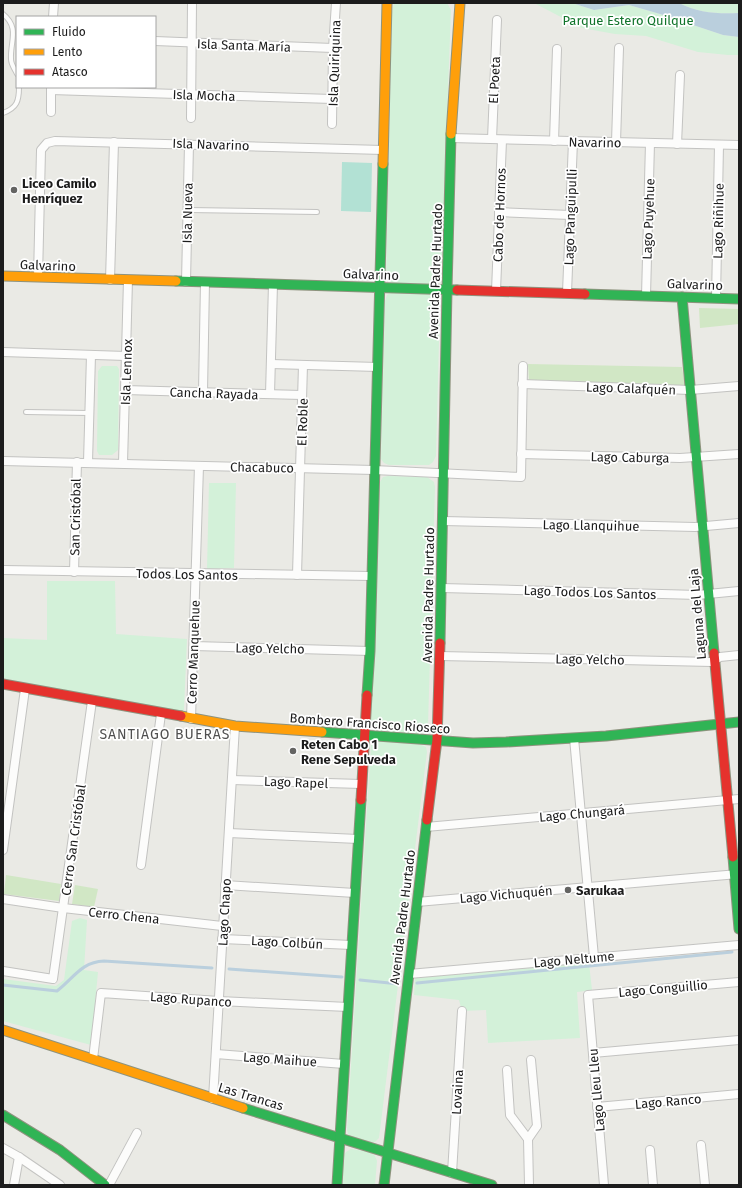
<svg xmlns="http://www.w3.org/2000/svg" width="742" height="1188" font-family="'Fira Sans',sans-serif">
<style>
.grass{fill:#d1e7c5}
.park{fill:#d3f1d9}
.pitch{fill:#b2e1d4}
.water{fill:#bacfdd}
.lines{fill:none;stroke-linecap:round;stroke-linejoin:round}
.stream{stroke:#bacfdd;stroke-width:3}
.lane-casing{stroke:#c3c3c1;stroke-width:6}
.street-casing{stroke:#c3c3c1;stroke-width:10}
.fast-casing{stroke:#8e937e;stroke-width:11}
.slow-casing{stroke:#8e937e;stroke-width:11}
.jam-casing{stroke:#8e937e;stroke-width:11}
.lane{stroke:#fcfcfb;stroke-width:4}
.street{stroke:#fcfcfb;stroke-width:8}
.fast{stroke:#30b455;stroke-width:9}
.slow{stroke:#ff9f0a;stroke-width:9}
.jam{stroke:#e5322d;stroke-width:9}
.poi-dot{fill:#646462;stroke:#fff;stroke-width:1.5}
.labels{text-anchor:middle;stroke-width:3.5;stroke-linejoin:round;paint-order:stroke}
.park-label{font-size:13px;fill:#11742b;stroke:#fff}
.street-label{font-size:13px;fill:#1c1c1c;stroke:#fff}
.poi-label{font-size:13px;font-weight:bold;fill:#1c1c1c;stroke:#fff;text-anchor:start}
.neighbourhood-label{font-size:14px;letter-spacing:1px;fill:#4f4f4f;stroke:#fff}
</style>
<rect width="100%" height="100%" fill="#eaeae5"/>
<g class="grass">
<path d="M699,308L739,309V324L700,328Z"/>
<path d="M528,364L682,367L685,386L529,381Z"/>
<path d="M6,875L61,884L59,901L4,894Z"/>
<path d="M75,885L98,889L94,907L72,904Z"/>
</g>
<g class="park">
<path d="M394,3H447L451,10L441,275C437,281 435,283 428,284L394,283L389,281L386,277L392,12Z"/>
<path d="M534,3H572L594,10L629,5L660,14L723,35L739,37V55H728L698,52L646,36L615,34L582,28Z"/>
<path d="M679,3H739V13C718,14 698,13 679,3Z"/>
<path d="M391,293H430C436,296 439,298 440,304L436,456L433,462L429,465H389L384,463L381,459L385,301L387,295Z"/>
<path d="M102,366H117L119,369L118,450L112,455H99L97,451L98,371Z"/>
<path d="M388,476L427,477L434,482L435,487L428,726L427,730L419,734L379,731L372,725L371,720L380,482L383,477Z"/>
<path d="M209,483H236L234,568L207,569Z"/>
<path d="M47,581H115L116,634L187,639L184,710L180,712L3,678V638L47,640Z"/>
<path d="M377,740L421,745L426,747L427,752L379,1138L375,1142H371L349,1136L347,1130L371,745L373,742Z"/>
<path d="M80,918L87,920L84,970L98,972L91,1045L3,1021V979L56,986L64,980L72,921Z"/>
<path d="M589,963L592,990L577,992L580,1038L488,1043L486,1010L462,1011L459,1000L414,995L415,978Z"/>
<path d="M351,1149L370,1152L375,1156L377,1161L375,1185H341L344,1155L346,1152Z"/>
</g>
<path class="pitch" d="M342,162L372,163L371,212L341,211Z"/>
<path class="water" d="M572,3H679C698,13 718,14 739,13V37L723,35L660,14L629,5L594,10Z"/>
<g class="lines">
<g class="stream">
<path d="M229,969L342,977"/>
<path d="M360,980L399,984"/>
<path d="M417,983L732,952"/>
<path d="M3,985L57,991C74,978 81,962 104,961L212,968"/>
</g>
<defs>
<g id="lane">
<path d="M3,14C20,28 10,41 11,59C11,65 15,69 17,74"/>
<path d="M3,113C17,108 19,101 19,87"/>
<path d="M188,210L317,212"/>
<path d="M26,412L89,413"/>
</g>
<g id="street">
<path d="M53,17L54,3"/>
<path d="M155,41L333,48"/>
<path d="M51,90L332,99"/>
<path d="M51,112V87"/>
<path d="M191,118L192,3"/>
<path d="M332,124L333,48L336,3"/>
<path d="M451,138L739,145"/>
<path d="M492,139L497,20"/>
<path d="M554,141L557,49"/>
<path d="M616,142L619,48"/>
<path d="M677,144L680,75"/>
<path d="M499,212L570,215"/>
<path d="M38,277L41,150L47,143L55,141L383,150"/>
<path d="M110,280L114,142"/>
<path d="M186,282L189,144"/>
<path d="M496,291L502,140"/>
<path d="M567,293L573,141"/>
<path d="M646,296L650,143"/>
<path d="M716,298L719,145"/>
<path d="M3,352L126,356"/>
<path d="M271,364L378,367"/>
<path d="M522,384L690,390L739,386"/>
<path d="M125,390L302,395"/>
<path d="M203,392L205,282"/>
<path d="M270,394L273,284"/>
<path d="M521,454L680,458L739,454"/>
<path d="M3,461L374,470L521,477L523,366"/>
<path d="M88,462L91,355"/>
<path d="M123,463L128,280"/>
<path d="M443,521L695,527L739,523"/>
<path d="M3,570L371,576"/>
<path d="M74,572L77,462"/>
<path d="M297,575L303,365"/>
<path d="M442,588L698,595L739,591"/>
<path d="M194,646L370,651"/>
<path d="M440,656L712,662L720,657L739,655"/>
<path d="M191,719L199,466"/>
<path d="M574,738L594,957"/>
<path d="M232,780L361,784"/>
<path d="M426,827L739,799"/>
<path d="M229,833L358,839"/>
<path d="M3,850L25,689"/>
<path d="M141,865L161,714"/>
<path d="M225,885L355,893"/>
<path d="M3,899L63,908L222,926"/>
<path d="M417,902L738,874"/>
<path d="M222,939L351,945"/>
<path d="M3,971L53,979L92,701"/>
<path d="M409,974L739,945"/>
<path d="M593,1053L739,1040"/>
<path d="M216,1054L344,1064"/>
<path d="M93,1059L101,993L219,1001L348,1007"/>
<path d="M507,1070L510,1115L528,1139L537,1126L531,1060"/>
<path d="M213,1099L235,726"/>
<path d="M597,1107L739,1094"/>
<path d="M528,1139L529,1185"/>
<path d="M701,1145L705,1185"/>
<path d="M3,1148L19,1157L60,1185"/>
<path d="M650,1150L653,1185"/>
<path d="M452,1173L462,1011"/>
<path d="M14,1185L19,1157"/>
<path d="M109,1185L137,1133"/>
<path d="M604,1185L588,995L739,982"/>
</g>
<g id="fast">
<path d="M176,281L457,290"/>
<path d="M585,294L739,299"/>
<path d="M682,297L714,653"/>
<path d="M440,643L447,290L451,134"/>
<path d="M367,695L370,651L383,164"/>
<path d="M322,732L473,743L506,742L606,736L739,722"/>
<path d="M733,857L739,929"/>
<path d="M243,1108L492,1185"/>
<path d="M3,1115L60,1150L105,1185"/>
<path d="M337,1185L361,800"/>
<path d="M384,1185L427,820"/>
</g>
<g id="slow">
<path d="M451,134L460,3"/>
<path d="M383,164L387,3"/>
<path d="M3,276L176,281"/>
<path d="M181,716L235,726L322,732"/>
<path d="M3,1030L243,1108"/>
</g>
<g id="jam">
<path d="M457,290L585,294"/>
<path d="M714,653L733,857"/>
<path d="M3,684L181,716"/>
<path d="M361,800L367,695"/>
<path d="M427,820L437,740L440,643"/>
</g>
</defs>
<use href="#lane" class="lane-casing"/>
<use href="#street" class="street-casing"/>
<use href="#fast" class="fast-casing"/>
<use href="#slow" class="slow-casing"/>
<use href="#jam" class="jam-casing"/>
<use href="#lane" class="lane"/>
<use href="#street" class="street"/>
<use href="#fast" class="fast"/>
<use href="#slow" class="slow"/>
<use href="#jam" class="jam"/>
</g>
<g class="poi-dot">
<circle cx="14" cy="190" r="4"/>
<circle cx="293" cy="751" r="4"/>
<circle cx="568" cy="890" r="4"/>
</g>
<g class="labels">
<g class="park-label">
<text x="628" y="25">Parque Estero Quilque</text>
</g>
<g class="street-label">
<text transform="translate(244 45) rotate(2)" y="5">Isla Santa María</text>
<text transform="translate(334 63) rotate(-88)" y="5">Isla Quiriquina</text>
<text transform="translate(494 80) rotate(-87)" y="5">El Poeta</text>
<text transform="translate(204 95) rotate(2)" y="5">Isla Mocha</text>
<text transform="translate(595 142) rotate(1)" y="5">Navarino</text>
<text transform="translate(211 144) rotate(2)" y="5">Isla Navarino</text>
<text transform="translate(187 213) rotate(-89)" y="5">Isla Nueva</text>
<text transform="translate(499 215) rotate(-88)" y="5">Cabo de Hornos</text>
<text transform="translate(570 217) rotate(-88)" y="5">Lago Panguipulli</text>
<text transform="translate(648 219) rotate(-88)" y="5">Lago Puyehue</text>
<text transform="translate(718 221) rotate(-89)" y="5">Lago Riñihue</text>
<text transform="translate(48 265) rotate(2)" y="5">Galvarino</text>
<text transform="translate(435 271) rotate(-88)" y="5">Avenida Padre Hurtado</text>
<text transform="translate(371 274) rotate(2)" y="5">Galvarino</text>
<text transform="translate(695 284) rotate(2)" y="5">Galvarino</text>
<text transform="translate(126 372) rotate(-88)" y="5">Isla Lennox</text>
<text transform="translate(631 388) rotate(2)" y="5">Lago Calafquén</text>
<text transform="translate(214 393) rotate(2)" y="5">Cancha Rayada</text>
<text transform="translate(302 422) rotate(-88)" y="5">El Roble</text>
<text transform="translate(630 457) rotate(1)" y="5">Lago Caburga</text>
<text transform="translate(262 467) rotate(1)" y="5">Chacabuco</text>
<text transform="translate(75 517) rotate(-89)" y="5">San Cristóbal</text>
<text transform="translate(591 525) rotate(1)" y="5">Lago Llanquihue</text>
<text transform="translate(187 574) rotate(1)" y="5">Todos Los Santos</text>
<text transform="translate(590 592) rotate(2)" y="5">Lago Todos Los Santos</text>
<text transform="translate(428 595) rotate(-89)" y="5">Avenida Padre Hurtado</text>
<text transform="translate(697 614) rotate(-95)" y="5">Laguna del Laja</text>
<text transform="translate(270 648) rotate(1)" y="5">Lago Yelcho</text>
<text transform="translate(193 652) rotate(-88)" y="5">Cerro Manquehue</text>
<text transform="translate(590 659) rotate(1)" y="5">Lago Yelcho</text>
<text transform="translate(370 723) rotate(4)" y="5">Bombero Francisco Rioseco</text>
<text transform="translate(296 782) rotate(2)" y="5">Lago Rapel</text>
<text transform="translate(582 813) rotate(-5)" y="5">Lago Chungará</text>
<text transform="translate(73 840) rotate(-82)" y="5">Cerro San Cristóbal</text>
<text transform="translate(506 894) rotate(-5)" y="5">Lago Vichuquén</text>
<text transform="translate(224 912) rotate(-87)" y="5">Lago Chapo</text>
<text transform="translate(124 915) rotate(6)" y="5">Cerro Chena</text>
<text transform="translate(402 917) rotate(-83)" y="5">Avenida Padre Hurtado</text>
<text transform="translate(287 942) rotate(3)" y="5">Lago Colbún</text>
<text transform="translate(574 959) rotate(-5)" y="5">Lago Neltume</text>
<text transform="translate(663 988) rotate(-5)" y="5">Lago Conguillio</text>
<text transform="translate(191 999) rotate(4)" y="5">Lago Rupanco</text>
<text transform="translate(280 1059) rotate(4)" y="5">Lago Maihue</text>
<text transform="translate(596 1090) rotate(-95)" y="5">Lago Lleu Lleu</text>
<text transform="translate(457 1092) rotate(-87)" y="5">Lovaina</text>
<text transform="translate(251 1096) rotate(17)" y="5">Las Trancas</text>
<text transform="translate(668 1101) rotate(-5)" y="5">Lago Ranco</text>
</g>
<g class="poi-label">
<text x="22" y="188">Liceo Camilo<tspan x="22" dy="15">Henríquez</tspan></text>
<text x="301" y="749">Reten Cabo 1<tspan x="301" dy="15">Rene Sepulveda</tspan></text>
<text x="576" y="895">Sarukaa</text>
</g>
<g class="neighbourhood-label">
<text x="165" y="739">SANTIAGO BUERAS</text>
</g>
</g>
<rect width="742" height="1188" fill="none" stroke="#1c1c1c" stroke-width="8"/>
<rect x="16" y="16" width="140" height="72" fill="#ffffff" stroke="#a4a4a4"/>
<rect x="24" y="29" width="20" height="6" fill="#30b455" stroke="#a4a4a4"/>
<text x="52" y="36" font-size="12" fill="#1c1c1c">Fluido</text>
<rect x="24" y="49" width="20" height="6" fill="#ff9f0a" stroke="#a4a4a4"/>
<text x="52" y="56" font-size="12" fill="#1c1c1c">Lento</text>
<rect x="24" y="69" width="20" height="6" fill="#e5322d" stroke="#a4a4a4"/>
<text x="52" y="76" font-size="12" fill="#1c1c1c">Atasco</text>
</svg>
